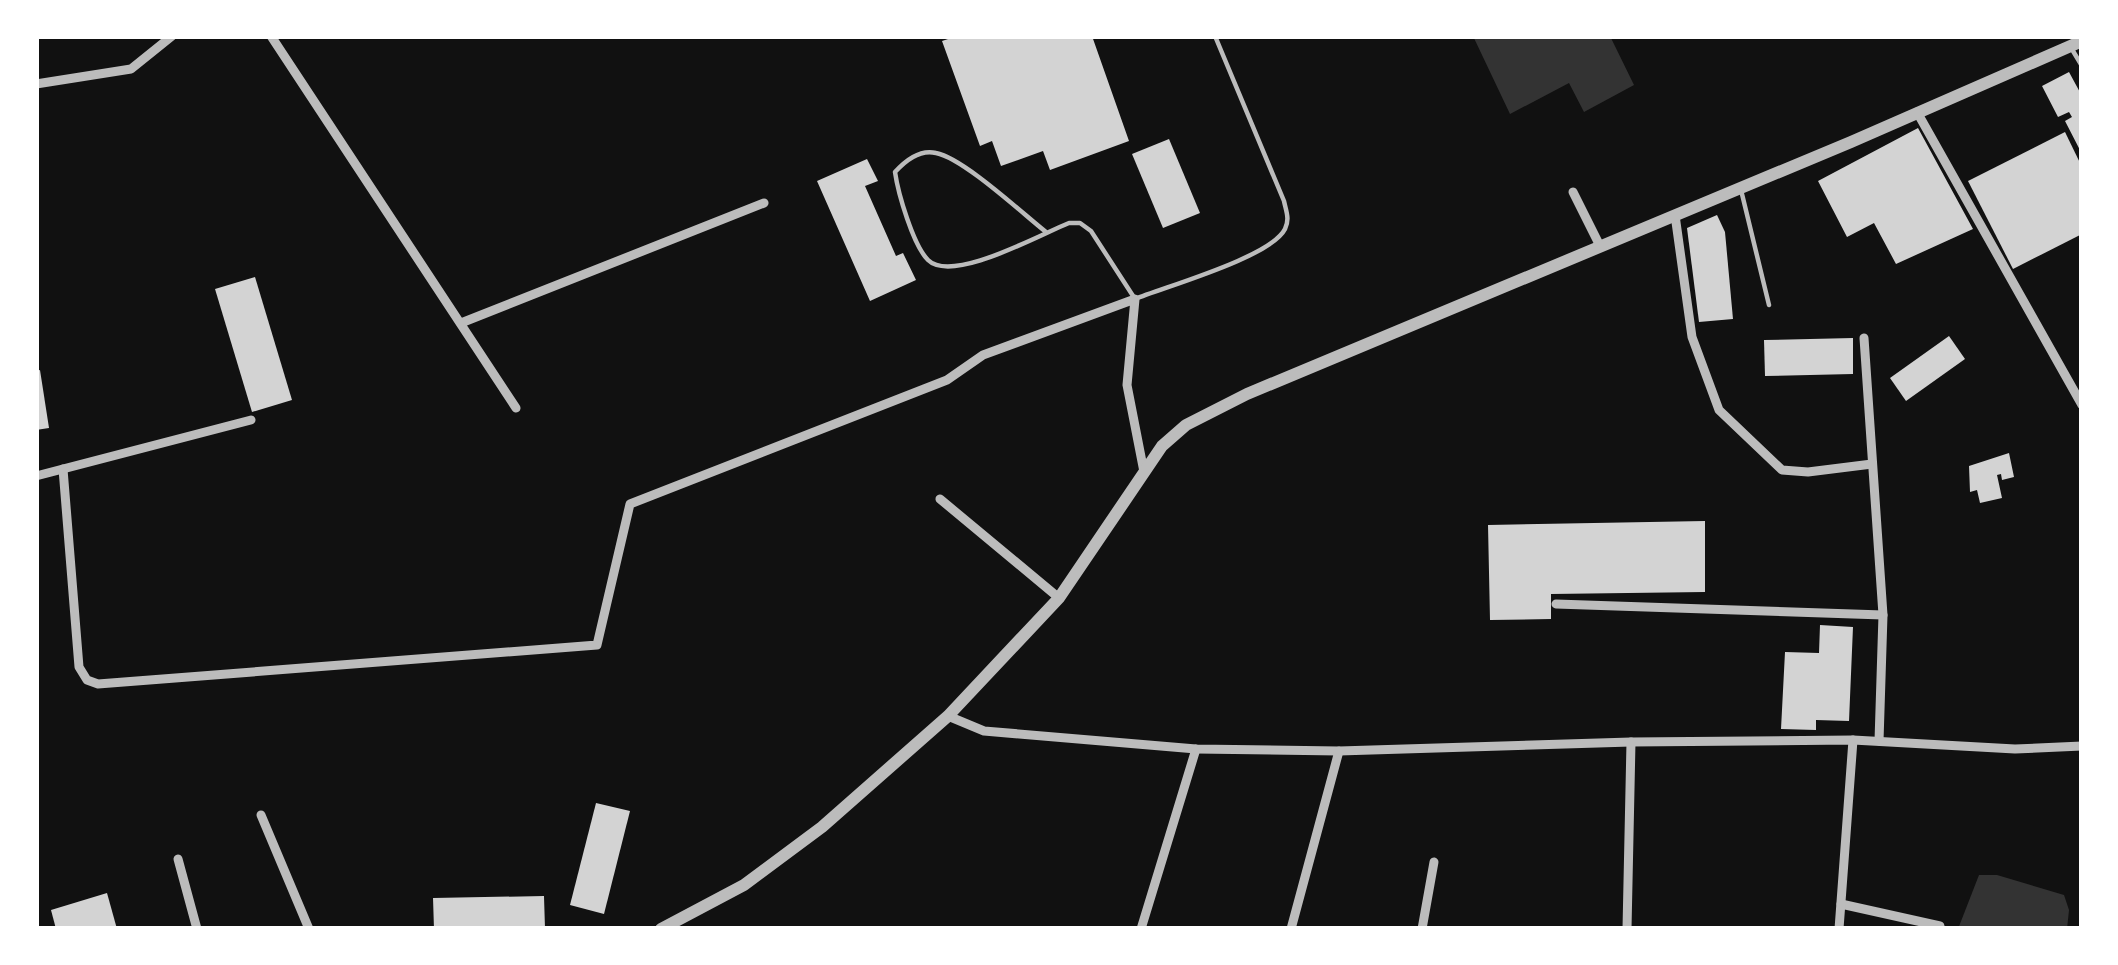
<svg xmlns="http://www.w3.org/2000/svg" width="2118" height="965" font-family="'Roboto Serif',serif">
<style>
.water{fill:#333}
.building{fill:#d3d3d3}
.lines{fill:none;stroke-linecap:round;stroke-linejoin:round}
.service{stroke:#bcbcbc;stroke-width:4.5}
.minor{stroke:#bcbcbc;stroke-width:9}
.tertiary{stroke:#bcbcbc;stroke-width:12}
</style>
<rect width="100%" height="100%" fill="#111"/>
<g class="water">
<path d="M1473,36H1610L1634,85L1584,112L1569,83L1510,114Z"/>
<path d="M1979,875H1997L2064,895L2069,910L2067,929H1958Z"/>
</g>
<g class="building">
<path d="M957,36H1092L1129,141L1050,170L1043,151L1001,166L992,141L980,146L942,41Z"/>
<path d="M2069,72L2082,96V154L2065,121L2072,117L2069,112L2058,117L2042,86Z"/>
<path d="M1918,128L1973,229L1896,264L1874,223L1847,237L1818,181Z"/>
<path d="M2065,132L2082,167V234L2013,269L1968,181Z"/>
<path d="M1169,139L1200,213L1163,228L1132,154Z"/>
<path d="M867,159L878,181L865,186L896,256L903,253L916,280L870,301L817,181Z"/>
<path d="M1717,215L1725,232L1733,319L1699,322L1687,228Z"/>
<path d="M255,277L292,400L252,412L215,289Z"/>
<path d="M1949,336L1965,359L1906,401L1890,378Z"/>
<path d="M1853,338V374L1765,376L1764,340Z"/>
<path d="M40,370L49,428L36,430V371Z"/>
<path d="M2009,453L2014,477L2002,480L2001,474L1997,475L2002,498L1980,503L1977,490L1970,492L1969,466Z"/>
<path d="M1705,521V592L1551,594V619L1490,620L1488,525Z"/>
<path d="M1820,625L1853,627L1849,721L1816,720V730L1781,729L1785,652L1819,653Z"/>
<path d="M596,803L630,811L604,914L570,905Z"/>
<path d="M107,893L117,929H56L51,910Z"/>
<path d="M544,896L545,929H434L433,898Z"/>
</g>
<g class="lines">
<g class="service">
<path d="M2073,51L2082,66"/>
<path d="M1742,194L1769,305"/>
<path d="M1046,232C1022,213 963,158 936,153C920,149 905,161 895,172C898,193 913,245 928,260C952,284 1041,234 1069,223H1080L1091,231L1135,299C1167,286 1271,257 1285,229C1290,219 1286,211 1284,201L1215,36"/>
</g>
<g class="minor">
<path d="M271,36L516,408"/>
<path d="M36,84L131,69L172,36"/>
<path d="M1917,112L2082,405"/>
<path d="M1573,192L1600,246"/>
<path d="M1675,215L1692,337L1719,410L1782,470L1808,472L1872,464"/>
<path d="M461,323L764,203"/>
<path d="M1864,338L1883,615L1879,741"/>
<path d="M63,469L79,667L87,680L98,684L597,645L630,504L947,380L983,355L1135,299L1127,385L1144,472"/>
<path d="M36,476L251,420"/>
<path d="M940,499L1059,598"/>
<path d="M1556,604L1883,615"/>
<path d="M948,716L984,731L1196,749L1339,751L1631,742L1853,740L2015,749L2082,746"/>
<path d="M261,815L309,929"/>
<path d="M178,859L197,929"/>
<path d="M1841,904L1940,926"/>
<path d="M1141,929L1196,749"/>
<path d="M1291,929L1339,751"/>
<path d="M1422,929L1434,862"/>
<path d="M1627,929L1631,742"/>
<path d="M1839,929L1853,740"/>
</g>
<path class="tertiary" d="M661,929L744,885L822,827L948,716L1059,598L1162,446L1186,425L1247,394L1851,142L2082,41"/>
</g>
<rect width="2118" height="965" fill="none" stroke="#ffffff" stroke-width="78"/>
</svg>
